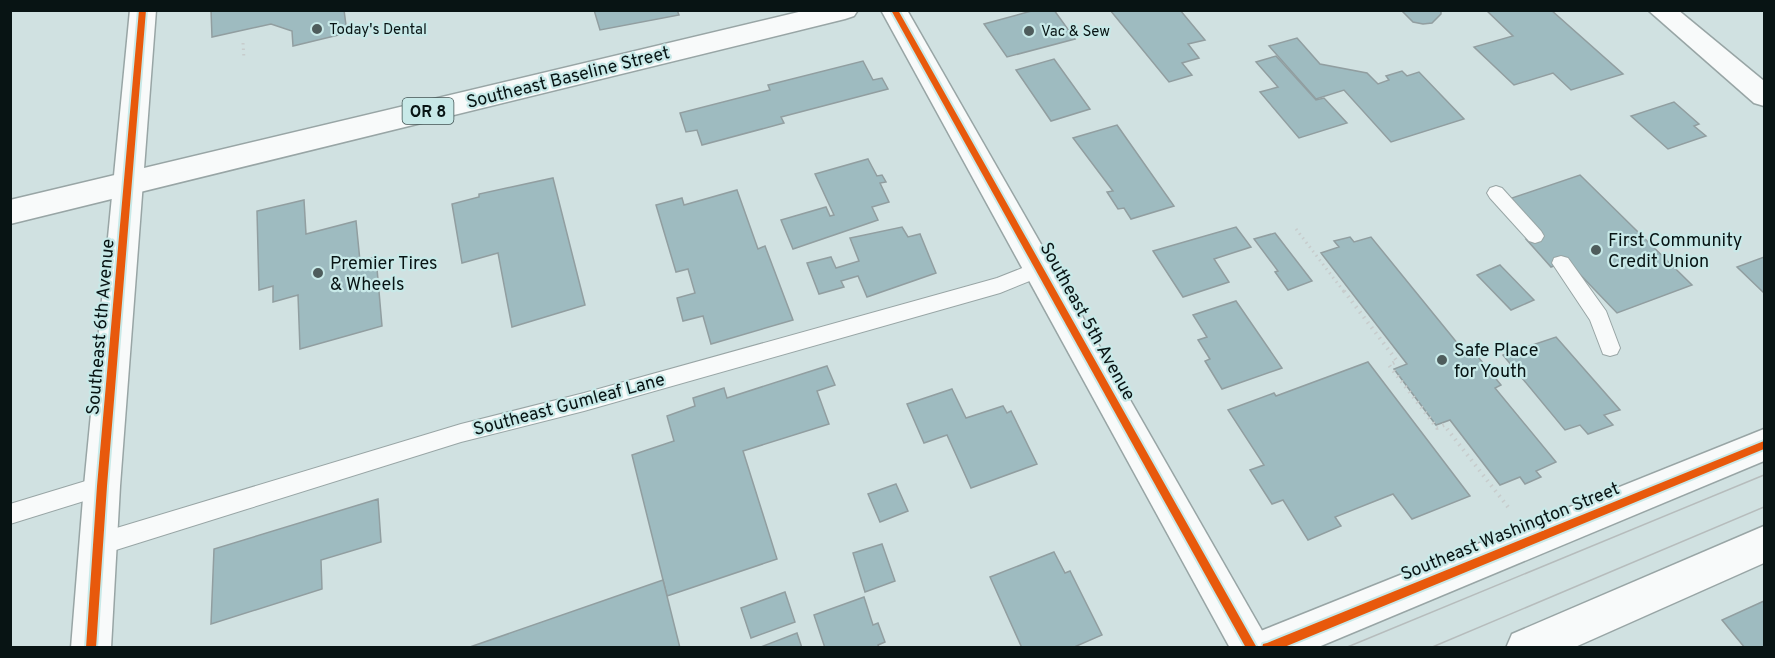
<svg xmlns="http://www.w3.org/2000/svg" width="1775" height="658" font-family="Overpass,sans-serif">
<style>
.building{fill:#9ebbc0;stroke:#919ea0;stroke-width:1.5}
.lines{fill:none;stroke-linecap:round;stroke-linejoin:round}
.lane-casing{stroke:#98a5a5;stroke-width:2}
.street-casing{stroke:#98a5a5;stroke-width:3}
.secondary-casing{stroke:#98a5a5;stroke-width:3}
.highway-casing{stroke:#98a5a5;stroke-width:3}
.path-far1{stroke:#c7cccc;stroke-width:3;stroke-dasharray:1.5 4;stroke-linecap:butt}
.path{stroke:#c7cccc;stroke-width:4;stroke-dasharray:1.5 5;stroke-linecap:butt}
.lane{fill:#f8fafa;fill-rule:evenodd}
.street{fill:#f8fafa;fill-rule:evenodd}
.secondary{fill:#f8fafa;fill-rule:evenodd}
.highway{fill:#f8fafa;fill-rule:evenodd}
.tram{stroke:#b6bcbc;stroke-width:1.5}
.cycleway-casing{stroke:#c8e9e8;stroke-width:4}
.cycleway{fill:#e8590c;fill-rule:evenodd}
.poi-dot{fill:#4e5c5c;stroke:#c8e9e8;stroke-width:2}
.labels{text-anchor:middle;stroke-width:4.5;stroke-linejoin:round;paint-order:stroke}
.far-poi-label{font-size:15px;fill:#081414;stroke:#c8e9e8;text-anchor:start}
.shield{fill:#c8e9e8;stroke:#425454;stroke-width:1.5}
.shield-label{font-size:16px;font-weight:bold;fill:#081414}
.street-label{font-size:18px;fill:#081414;stroke:#c8e9e8}
.poi-label{font-size:18px;fill:#081414;stroke:#c8e9e8;text-anchor:start}
</style>
<rect width="100%" height="100%" fill="#d0e1e1"/>
<g class="building">
<path d="M211,10H344L347,33L293,46L292,31L271,24L212,37Z"/>
<path d="M594,10H677L679,15L600,30Z"/>
<path d="M1035,10H1054L1075,39L1007,57L984,24Z"/>
<path d="M1110,10H1180L1205,40L1188,44L1199,58L1182,63L1192,75L1169,82Z"/>
<path d="M1401,10H1441V14L1432,23L1423,24L1413,22Z"/>
<path d="M1486,10H1551L1623,74L1571,90L1553,73L1514,85L1474,47L1513,36Z"/>
<path d="M1297,38L1320,64L1367,73L1378,84L1389,80L1386,76L1402,71L1407,76L1419,72L1464,119L1391,142L1344,90L1316,99L1269,46Z"/>
<path d="M1276,56L1316,100L1324,98L1347,123L1299,138L1260,92L1278,87L1256,62Z"/>
<path d="M1054,59L1090,109L1051,121L1016,70Z"/>
<path d="M863,61L873,80L882,78L888,89L781,117L784,123L702,145L697,130L686,132L680,113L770,90L768,85Z"/>
<path d="M1674,102L1699,124L1694,126L1706,136L1668,149L1631,116Z"/>
<path d="M1117,125L1174,206L1131,219L1124,208L1118,209L1107,192L1113,191L1073,138Z"/>
<path d="M868,159L877,176L882,175L886,182L880,183L889,202L872,207L878,220L793,249L781,220L826,207L830,216L834,215L815,174Z"/>
<path d="M1580,175L1692,285L1617,313L1567,261L1551,267L1526,239L1542,234L1509,199Z"/>
<path d="M553,178L585,305L512,327L498,253L462,263L452,204L479,197V194Z"/>
<path d="M737,190L758,249L765,246L793,320L711,344L703,316L683,321L677,298L695,293L688,269L676,272L656,205L682,198L684,205Z"/>
<path d="M304,200L306,234L356,221L360,261L376,257L382,326L300,349L298,295L273,302V286L259,290L257,211Z"/>
<path d="M902,227L908,237L920,234L936,273L867,297L858,276L841,281L844,287L819,294L807,263L831,257L836,268L859,261L850,238Z"/>
<path d="M1236,227L1251,247L1214,259L1229,282L1183,297L1153,251Z"/>
<path d="M1275,233L1312,281L1288,290L1275,272L1278,271L1254,239Z"/>
<path d="M1350,237L1354,242L1371,237L1467,355L1474,352L1501,385L1495,388L1556,462L1536,471L1541,477L1525,484L1520,477L1500,485L1450,420L1436,425L1394,369L1407,364L1321,253L1339,247L1334,241Z"/>
<path d="M1764,257V293L1737,267Z"/>
<path d="M1500,265L1534,300L1511,310L1477,275Z"/>
<path d="M1236,301L1282,368L1222,389L1205,361L1210,359L1198,340L1207,337L1193,315Z"/>
<path d="M1556,337L1620,410L1604,415L1613,425L1588,434L1580,425L1565,430L1503,355Z"/>
<path d="M1368,362L1470,496L1412,519L1393,494L1335,517L1341,526L1308,540L1283,500L1272,504L1250,470L1264,465L1228,410L1274,393L1276,396Z"/>
<path d="M827,366L835,385L817,391L829,424L743,451L777,559L667,596L632,455L674,441L667,416L695,406L693,398L724,388L727,398Z"/>
<path d="M952,389L966,418L1003,406L1007,413L1011,411L1037,464L971,488L947,435L924,443L907,404Z"/>
<path d="M896,484L908,511L880,522L868,494Z"/>
<path d="M378,499L381,542L321,560L322,589L211,624L214,549Z"/>
<path d="M882,544L895,581L865,592L853,553Z"/>
<path d="M1054,552L1065,573L1070,571L1102,635L1072,648H1022L990,577Z"/>
<path d="M663,580L680,648H467Z"/>
<path d="M785,592L795,622L751,638L741,608Z"/>
<path d="M864,597L873,625L878,623L885,642L878,645L879,648H825L814,615Z"/>
<path d="M1764,601V648H1745L1722,620Z"/>
<path d="M797,633L802,648H758Z"/>
</g>
<g class="lines">
<defs>
<g id="lane">
<path d="M1496,186L1502,188L1541,231L1544,236L1541,241L1535,243L1529,241L1490,198L1487,193L1490,188Z"/>
<path d="M1561,256L1568,258L1606,311L1620,348L1617,354L1610,356L1603,354L1590,320L1552,263L1554,258Z"/>
<path d="M1040,261L1047,264L1049,269L1047,274L1000,293L584,411L461,442L100,555L92,552L89,544L92,536L100,533L461,424L584,393L997,278Z"/>
<path d="M102,476L110,479L113,486L110,493L10,524V504Z"/>
</g>
<g id="street">
<path d="M130,10H156L120,486L111,648H71L84,486Z"/>
<path d="M1764,429V461L1316,648H1247L1253,634Z"/>
<path d="M1764,526V563L1573,648H1506L1512,634Z"/>
</g>
<g id="secondary">
<path d="M881,10H907L1272,648H1230Z"/>
<path d="M1648,10H1678L1764,81V106L1754,103Z"/>
</g>
<path id="highway" d="M807,10H858L854,16L845,19L10,224V200Z"/>
</defs>
<use href="#lane" class="lane-casing"/>
<use href="#street" class="street-casing"/>
<use href="#secondary" class="secondary-casing"/>
<use href="#highway" class="highway-casing"/>
<g class="path-far1">
<path d="M436,10L437,15"/>
<path d="M243,43L244,59"/>
<path d="M1296,229L1345,293"/>
</g>
<path class="path" d="M1344,291L1397,361L1389,365L1437,428L1444,425L1508,507"/>
<use href="#lane" class="lane"/>
<use href="#street" class="street"/>
<use href="#secondary" class="secondary"/>
<use href="#highway" class="highway"/>
<g class="tram">
<path d="M1345,648L1764,475"/>
<path d="M1430,648L1764,507"/>
</g>
<defs>
<g id="cycleway">
<path d="M139,10H146L107,486L96,648H86L97,486Z"/>
<path d="M891,10H898L1257,648H1246Z"/>
<path d="M1764,441V449L1282,648H1262L1263,644L1267,643Z"/>
</g>
</defs>
<use href="#cycleway" class="cycleway-casing"/>
<use href="#cycleway" class="cycleway"/>
</g>
<g class="poi-dot">
<circle cx="317" cy="29" r="6"/>
<circle cx="1029" cy="31" r="6"/>
<circle cx="1596" cy="250" r="6"/>
<circle cx="318" cy="273" r="6"/>
<circle cx="1442" cy="360" r="6"/>
</g>
<g class="labels">
<g class="far-poi-label">
<text x="329" y="34">Today's Dental</text>
<text x="1041" y="36">Vac &amp; Sew</text>
</g>
<rect class="shield" x="402.5" y="98" width="51" height="26" rx="4.5"/>
<g class="shield-label">
<text x="428" y="117">OR 8</text>
</g>
<g class="street-label">
<text transform="translate(568 77) rotate(-14)" y="6">Southeast Baseline Street</text>
<text transform="translate(1088 321) rotate(61)" y="6">Southeast 5th Avenue</text>
<text transform="translate(100 327) rotate(-85)" y="6">Southeast 6th Avenue</text>
<text transform="translate(569 404) rotate(-15)" y="6">Southeast Gumleaf Lane</text>
<text transform="translate(1510 531) rotate(-22)" y="6">Southeast Washington Street</text>
</g>
<g class="poi-label">
<text x="1608" y="246">First Community<tspan x="1608" dy="21">Credit Union</tspan></text>
<text x="330" y="269">Premier Tires<tspan x="330" dy="21">&amp; Wheels</tspan></text>
<text x="1454" y="356">Safe Place<tspan x="1454" dy="21">for Youth</tspan></text>
</g>
</g>
<rect width="1775" height="658" fill="none" stroke="#081414" stroke-width="24"/>
</svg>
